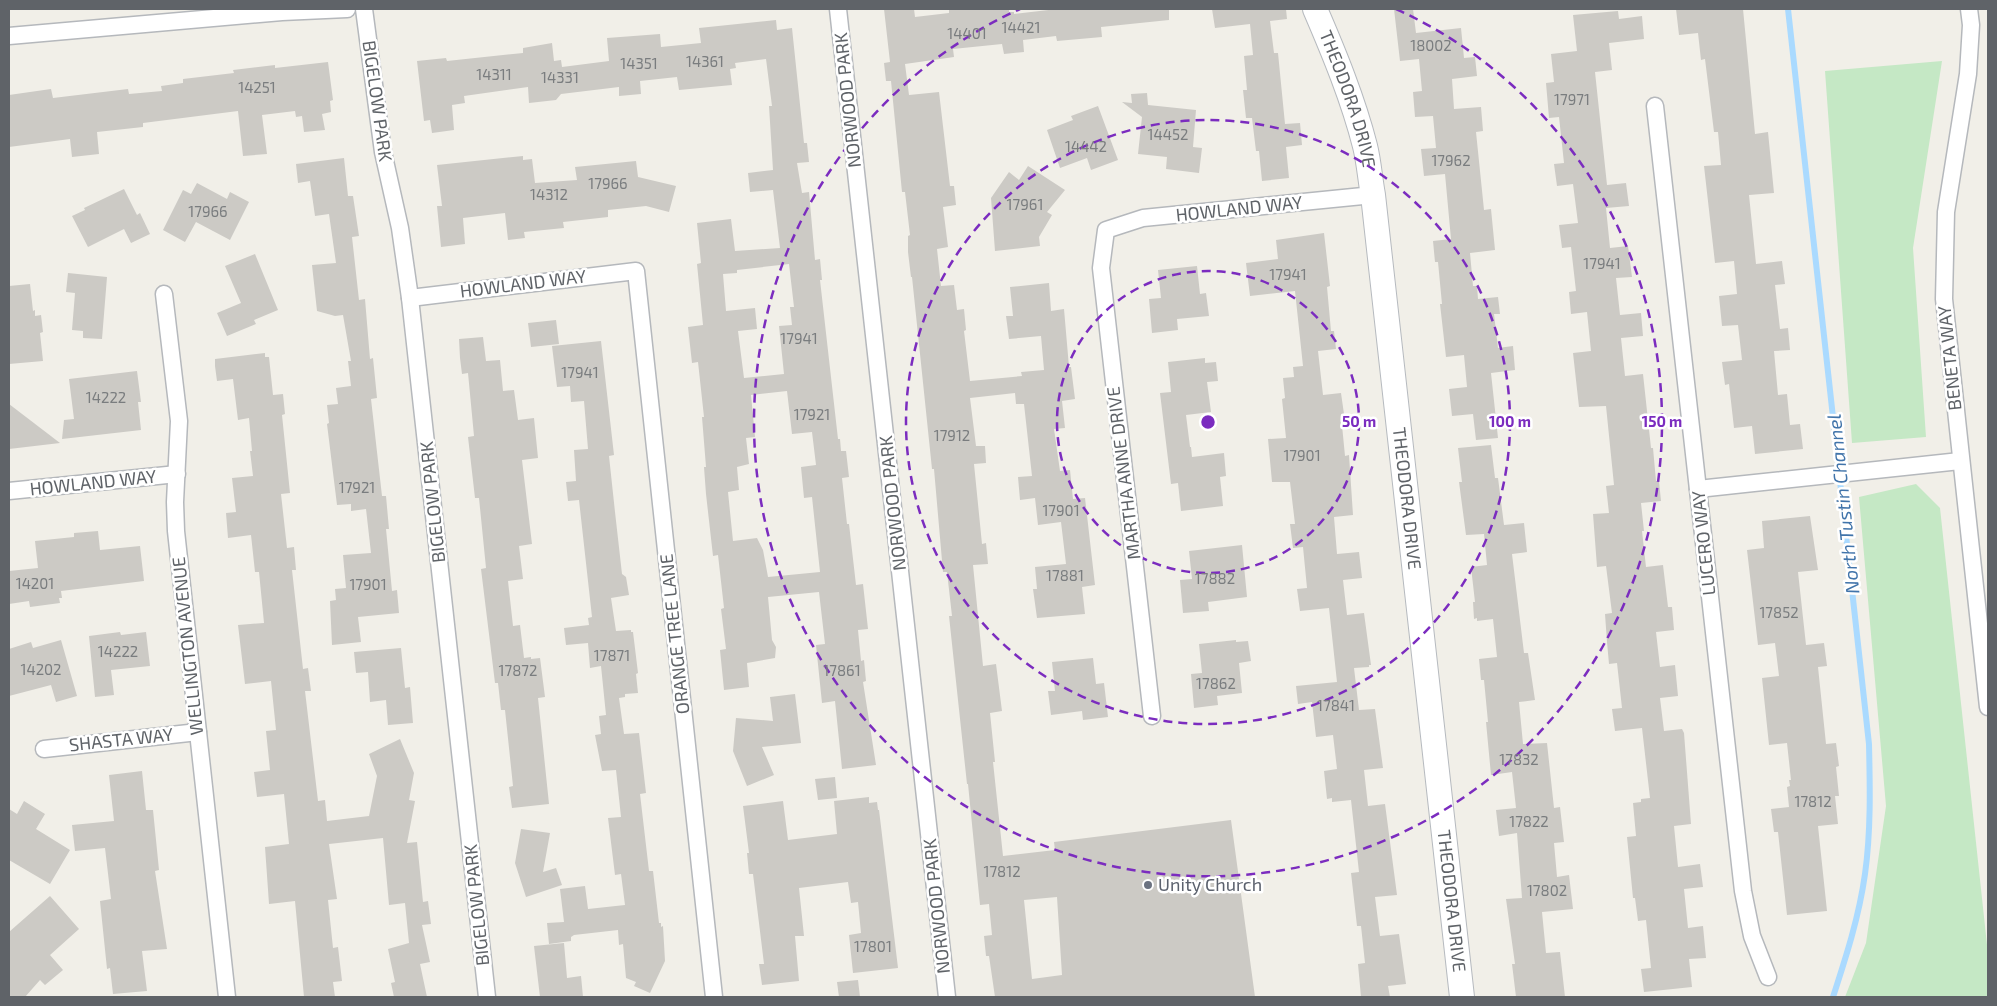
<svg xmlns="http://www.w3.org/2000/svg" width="1997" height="1006" font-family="'Exo 2',sans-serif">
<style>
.green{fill:#c5e8c5}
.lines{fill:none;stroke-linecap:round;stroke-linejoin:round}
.stream{stroke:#aadaff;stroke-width:6}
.building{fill:#cccac5;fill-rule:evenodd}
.street-casing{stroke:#b5b8bc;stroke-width:19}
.secondary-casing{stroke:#b6babf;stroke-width:26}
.street{stroke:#fff;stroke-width:16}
.secondary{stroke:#fff;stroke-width:24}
.ring{fill:none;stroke:#7b2cbf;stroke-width:2.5;stroke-dasharray:9 6}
.worship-dot{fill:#6b7280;stroke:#fff;stroke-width:2}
.labels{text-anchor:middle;stroke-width:5;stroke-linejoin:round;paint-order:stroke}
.number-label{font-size:15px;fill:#7a7d7f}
.street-label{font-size:18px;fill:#5f6368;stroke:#fff}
.worship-label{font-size:18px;fill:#5b616d;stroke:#fff;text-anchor:start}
.water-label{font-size:19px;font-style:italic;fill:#4174aa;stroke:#fff}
.centre{fill:#7b2cbf;stroke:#fff;stroke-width:2.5}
.ring-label{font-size:15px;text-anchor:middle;font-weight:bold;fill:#7b2cbf;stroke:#fff;stroke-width:5;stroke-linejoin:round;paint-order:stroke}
</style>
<rect width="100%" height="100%" fill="#f1efe8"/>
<g class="green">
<path d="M1942,61L1913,248L1926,437L1852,443L1825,71Z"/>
<path d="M1916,484L1940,508L1988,954V997H1845L1866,943L1886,806L1859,497Z"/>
</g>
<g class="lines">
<path class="stream" d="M1788,9L1869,744C1870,787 1871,831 1865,874C1859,917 1846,957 1833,997"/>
</g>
<g class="building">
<path d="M884,9H914L915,17L949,13V9H1009V12H1014V14L1057,9H1169V20L1101,27L1102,37L1057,41L1056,36L1023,40L1024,52L1004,54L1002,44L953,49L954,57L905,64L909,95L939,92L950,186H954L956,205L943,207L948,247L937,249L941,286L954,285L957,310L964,309L966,330L964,331L970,381L1022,376L1021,372L1044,370L1041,336L1009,339L1006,316H1013L1010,287L1049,283L1051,311L1064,309L1069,367H1071L1075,399L1062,401L1065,428L1054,429L1060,471L1070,470L1073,499L1085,498L1095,585L1082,587L1085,614L1037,618L1033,589H1037L1035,567L1066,564L1061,522L1038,525L1035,498L1020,500L1018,477L1032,476L1024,404H1016L1015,393L970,398L976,446H985L986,463L974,464L982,544L986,543L988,564L973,565L983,666L996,664L1002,711L990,713L995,762H993L1003,856L1055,850L1054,842L1231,820L1255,997H995L989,956H986L984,936L992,935L989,904L980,905L968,784H967L949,616H952L947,572H943L934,469H932L912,277H911L908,252V236L910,235L905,192H902L891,81H886L884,63L890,62ZM1057,897L1062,975L1032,979L1024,900Z"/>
<path d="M1212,9H1286L1287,19L1270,21L1274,53H1278L1285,124L1300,123L1302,145L1286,147L1289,178L1262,181L1259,151H1256L1252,118H1246L1243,90H1247L1244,56L1253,55L1250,24L1215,28Z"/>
<path d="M1394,9H1413L1416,33L1461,28L1464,58L1475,57L1477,76L1452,79L1454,109L1481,107L1483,131L1476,132L1484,210L1491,209L1495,250L1470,253L1473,286H1477L1478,299L1498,297L1500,314H1494L1498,348L1513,346L1515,370L1491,373L1498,438L1476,440L1473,414L1452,416L1449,389L1467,387L1464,355L1446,357L1440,304H1442L1438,262H1435L1433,241L1451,239L1445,174L1424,176L1421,149L1436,148L1433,116L1415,117L1413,92L1422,91L1419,59L1400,61Z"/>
<path d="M1676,9H1743L1755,134L1768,132L1774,193L1749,195L1756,264L1782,261L1785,284L1775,285L1780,329L1788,328L1790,350L1774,351L1778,395L1787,394L1790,425L1800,424L1803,449L1755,454L1752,426L1734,428L1729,384L1725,385L1722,362L1742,360L1738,325L1722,326L1719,296L1737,294L1734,261L1715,263L1704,166L1721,165L1718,132H1714L1705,59L1701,60L1698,33L1679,35Z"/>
<path d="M1618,11L1619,19L1642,16L1644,39L1609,43L1612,70L1595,72L1607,185L1626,183L1629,206L1606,208L1610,248L1628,246L1632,277L1616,278L1620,315L1641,313L1643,336L1621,338L1625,376L1643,374L1651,448H1653L1656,481H1659L1661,501L1641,503L1644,531H1642L1646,567L1663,565L1668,607H1672L1674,630L1656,632L1660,667L1675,665L1678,696L1660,698L1664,731L1682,729L1684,733L1691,824L1674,826L1678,867L1700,864L1703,887L1684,889L1688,928L1703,926L1706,958L1689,959L1692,987L1644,992L1641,969L1651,968L1646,920L1638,921L1635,898H1633L1627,837L1636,836L1633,803L1641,802V799L1650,798L1642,728L1615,731L1612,709L1622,708L1617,663L1609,664L1607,642L1605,614L1612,613L1606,566L1597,567L1593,514L1609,513L1606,486L1614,485L1606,406L1579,407L1573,353L1591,351L1587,312L1571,314L1569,292L1576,291L1571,247L1562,248L1559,225L1578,223L1573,184L1557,186L1554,164L1564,163L1559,117L1549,118L1546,83L1554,82L1551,54L1577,51L1573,15Z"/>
<path d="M776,20L777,30L792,28L804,143H807L809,162L797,163L802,193L809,192L815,260L820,259L822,280H820L838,439H840L841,451H846L849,477L842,478L847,524H849L856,585L863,584L868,629L858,630L861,661L864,660L866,681L863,682L876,765L842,769L835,701L822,703L816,645L825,644L819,592L768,597L772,640L776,647L775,658L747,663L749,687L724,690L720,650L726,649L721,609L724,608L718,555L713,556L706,494L704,467H706L702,417H704L698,362L692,363L688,327L703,325L697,264L701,263L697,223L731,219L735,251L780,248L773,190L750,192L748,173L773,170L769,106H772L766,59L735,63L736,68L730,69L732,85L679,90L677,77L640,81L641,94L619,96V87L561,94L556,100L529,103L528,87L464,96L465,103L452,105L454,130L432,133L430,120L424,121L417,61L446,58L447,61L523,53V48L552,43L554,61L561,60L562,67L609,61L607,38L660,34L661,47L701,43L699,28ZM789,264L794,307H790L792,325L779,326L784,374L744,378L738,331L757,329L755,308L726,311L723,274L737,273V270ZM787,391L792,434L812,432L816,465L801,467L804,498L812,497L820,572L768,577L763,550L757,538L733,541L728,492L739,490L737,467L749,464L746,438L755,437L751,395Z"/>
<path d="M328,62L333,100L330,101L331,112L322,114L325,130L304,132L302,116L296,117L295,111L262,115L267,154L243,156L238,111L143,123V127L97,132L99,154L72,157L70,139L9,147V95L51,89L53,98L128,89L129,94L162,91L161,86L183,83V79L234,73L233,70L275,65V68Z"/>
<path d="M1147,93L1148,105L1196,110L1193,147L1202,148L1199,173L1166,169L1167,157L1138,154L1142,117L1122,102L1132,103L1131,94Z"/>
<path d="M1098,106L1118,160L1091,170L1087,158L1060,168L1047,130L1073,120L1071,116Z"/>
<path d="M523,156V160L532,159L535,183L577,180L575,167L636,161L638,177L676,186L669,212L646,206L608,210V217L563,222L564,228L524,232L525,238L508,240L505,213L463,218L465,244L441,247L437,206H442L437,165Z"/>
<path d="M344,158L348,196H353L359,236L352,237L359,300L365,299L370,359L373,358L377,398L371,399L382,496H386L389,529H386L392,591L397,590L399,613L358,617L361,642L332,645L330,601L336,600L335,589L346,588L343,555L371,553L366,509L351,511V504L337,505L327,424L329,423L327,405L338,404L336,388L351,386L348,361H351L343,315L335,316L317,311L312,265L336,263L329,214L315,216L310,181L298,183L296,164Z"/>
<path d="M1028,166L1065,190L1047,212L1052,215L1039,237L1040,246L995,251L991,198L1009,172L1019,180Z"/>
<path d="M197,183L227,199L230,192L249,202L230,240L196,222L185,242L163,230L183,190L191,194Z"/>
<path d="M124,189L137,215L140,213L150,234L131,243L124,229L88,247L72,216L85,210L84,208Z"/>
<path d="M1324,233L1330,286L1327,287L1331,331H1334L1336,349L1318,351L1323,395L1341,393L1344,414L1341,415L1345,456L1349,455L1353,515L1334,517L1337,554L1359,552L1362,578L1343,580L1347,615L1364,613L1371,665H1369V667L1354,668L1359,710L1375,709L1383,768L1364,770L1368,806L1385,804L1397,895L1375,897L1380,936L1399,934L1406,984L1388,986L1390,997H1361L1358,964L1365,963L1361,926H1357L1351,873L1359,872L1351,800L1332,802V798L1327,799L1324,771L1337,769L1333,735L1316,737L1312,702L1298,704L1296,686L1337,682L1329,608L1300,611L1297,589L1307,588L1303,547L1293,548L1290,524H1295L1290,482H1272L1268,439L1286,438L1282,399L1285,398L1283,378L1294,377L1293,367L1303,366L1295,291L1250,296L1246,263L1278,259L1276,240Z"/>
<path d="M255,254L278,310L254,320L256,324L227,336L217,313L241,303L225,266Z"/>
<path d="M1197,266L1200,294L1206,293L1209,316L1177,319L1178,330L1152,333L1149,299L1161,298L1158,270Z"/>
<path d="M68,273L107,277L102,339L83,338V331L72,330L75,293L66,292Z"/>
<path d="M30,284L33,311L35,310V316L41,315L43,332L40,333L43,361L9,364V286Z"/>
<path d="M556,320L559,344L531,347L528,323Z"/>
<path d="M483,337L486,361L500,360L503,391L514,390L518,420L534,418L538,458L522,460L532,544L519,546L523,579L508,581L513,626L520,625L524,658L531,657V659L540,658L545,697L538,698L549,804L512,808L509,787L513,786L505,710H501L498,683H495L481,569L486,568L479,498H475L468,437L474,436L468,373L462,374L460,358L459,339Z"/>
<path d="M601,341L614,455L609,456L615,512L622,574L626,577L629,595L611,598L616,631L631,630V632H633L638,673L636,674L638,693L625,694V697L619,698L624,734L639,733L646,793L640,794L649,871H653L659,923H661V927L663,926L665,961L650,993L634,986L636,982L626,978L623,944L619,945L618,930L574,935L571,937V941L549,944L547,923L564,922L560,889L585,886L588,909L625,905L621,874L615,875L608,818L621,817L616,770L602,771L595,735L601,734L599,716L606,715L601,666L590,668L588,643L566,645L564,628L589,625L588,618L592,617L579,500L568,501L566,482L576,481L574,450L588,449L584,401L571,402L570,386L557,387L552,346Z"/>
<path d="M265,353V357H269L273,395L283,394L285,414L282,415L290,493L281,494L287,548L294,547L296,570H292L303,669L308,668L311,691H305L318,801L325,800L327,821L369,816L377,776L369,754L400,739L414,773L409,800L415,801L407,843L417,842L423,902L428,901L431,924L422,925L430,962L420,964L427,997H394L391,983L395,982L388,949L409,943L405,903L389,905L383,838L329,844L337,899L328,900L333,948L338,947L342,981L333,982L335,997H304L295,901L269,904L265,847L289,844L284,794L257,797L254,772L270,770L266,731L276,730L271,681L245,684L238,625L264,623L259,572H255L251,535L228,538L226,513L236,512L232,478L253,476L250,451H252L249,418L238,420L233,379L217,381L215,366V359Z"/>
<path d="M1205,358V363L1216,362L1218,381L1207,382L1211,412L1186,415L1190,447H1191L1192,457L1224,453L1226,476L1220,477L1223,506L1181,511L1178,483L1171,484L1160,393L1171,392L1168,362Z"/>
<path d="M137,371L141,402H138L141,430L62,439L64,420L74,419L69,379Z"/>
<path d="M9,404L60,443L9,449Z"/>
<path d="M1491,445L1495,478H1498L1504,525L1524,523L1527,552L1512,554L1524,653H1528L1535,700L1519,702L1523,744L1547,743L1554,808L1560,807L1564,842L1554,843L1557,877L1569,875L1573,909L1542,912L1546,953L1560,952L1565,997H1516L1512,964H1515L1506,899L1522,898L1517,833L1499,836L1496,810L1516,808L1512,772L1491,775L1486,722H1488L1484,680H1481L1479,659L1497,657L1493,619L1477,621V618L1474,619L1473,602H1475L1471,567L1487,565L1484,534L1466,535L1459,482H1462L1458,448Z"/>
<path d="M1810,516L1818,570L1798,572L1806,645L1824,643L1827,666L1818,667L1826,744L1836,743L1839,766L1836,767L1839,796H1835L1838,824L1818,826L1827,911L1787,915L1778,832H1774L1771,809L1789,807L1787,787L1790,786L1789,780H1791L1787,743L1769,745L1762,678L1779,676L1775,643L1758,645L1747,550L1764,548L1762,521Z"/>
<path d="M98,531L100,550L140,546L144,581L61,591L62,598H59L60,603L30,607L29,601L9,604V571L38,568L35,541L74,537V533Z"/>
<path d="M1242,545L1247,597L1208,602L1209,611L1183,613L1180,580L1192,579L1189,551Z"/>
<path d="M120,632L121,635L146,632L150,666L111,670L114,695L95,697L89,636Z"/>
<path d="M61,640L77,696L56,702L51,685L9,696V649L31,642L33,648Z"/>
<path d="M1236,640V642L1248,641L1251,661L1239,663L1242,693L1217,696L1218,705L1194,708L1191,674L1202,673L1199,644Z"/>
<path d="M401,648L405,688L410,687L413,723L388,725L386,700L370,702L368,672L356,673L354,652Z"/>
<path d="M1093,658L1096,684L1104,683L1108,717L1083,720L1082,711L1051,715L1048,691H1055L1052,662Z"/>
<path d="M795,694L801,743L762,747L774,775L747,786L733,751L736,718L773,721L770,697Z"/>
<path d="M142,771L146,810H153L159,870L155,871L167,949L142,951L147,991L113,994L110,968L107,969L100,901L111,899L105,848L75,851L72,825L114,821L109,775Z"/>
<path d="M835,777L837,798L818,800L815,779Z"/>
<path d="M869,797V803L877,802L878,810H879L898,968L853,973L849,935L861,933L858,902L851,903L848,882L799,888L804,936H795L799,981L762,985L759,964H764L753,874H749L747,853H749L743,806L783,801L788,840L837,834L834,801Z"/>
<path d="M24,801L45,814L36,829L70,850L50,884L9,860V809L17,814Z"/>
<path d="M521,829L550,833L543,872L556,868L562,885L526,897L515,863Z"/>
<path d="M50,896L79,929L50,955L63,970L45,985L40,980L25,997H9V932Z"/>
<path d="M564,943L567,978L581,976L583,997H540L534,946Z"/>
<path d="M858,980L860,997H839L837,982Z"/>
</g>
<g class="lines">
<defs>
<g id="street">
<path d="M364,9L383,152L400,228L410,298L487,997"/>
<path d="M838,9L947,997"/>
<path d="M1969,9L1971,25L1968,74L1946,212L1944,299L1988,707"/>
<path d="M9,36L282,12L347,9"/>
<path d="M1655,106L1743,891L1752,936L1768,977"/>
<path d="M164,294L179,421L175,502L176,531L227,997"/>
<path d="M410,298L636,271L714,997"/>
<path d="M1698,489L1960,461"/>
<path d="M9,491L177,474"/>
<path d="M1152,716L1101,268L1106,230L1143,218L1373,195"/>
<path d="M44,749L198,732"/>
</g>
<g id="secondary">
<path id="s1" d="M1315,9C1334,53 1353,99 1365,146C1369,162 1370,179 1373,195L1462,997"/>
</g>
</defs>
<use href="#street" class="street-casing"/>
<use href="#secondary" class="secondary-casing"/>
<use href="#street" class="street"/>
<use href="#secondary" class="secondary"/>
</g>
<g class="ring">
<circle cx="1208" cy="422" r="151"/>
<circle cx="1208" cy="422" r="302"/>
<path d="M1396 9A454 454 0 1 1 1020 9"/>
</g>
<circle class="worship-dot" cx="1148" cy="885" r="5"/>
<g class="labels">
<g class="number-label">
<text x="1021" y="33">14421</text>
<text x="967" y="39">14401</text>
<text x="1431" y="51">18002</text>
<text x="705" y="67">14361</text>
<text x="639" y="69">14351</text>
<text x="494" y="80">14311</text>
<text x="560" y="83">14331</text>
<text x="257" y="93">14251</text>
<text x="1572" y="105">17971</text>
<text x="1168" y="140">14452</text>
<text x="1086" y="152">14442</text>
<text x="1451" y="166">17962</text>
<text x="608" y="189">17966</text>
<text x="549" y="200">14312</text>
<text x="1025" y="210">17961</text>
<text x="208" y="217">17966</text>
<text x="1602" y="269">17941</text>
<text x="1288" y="280">17941</text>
<text x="799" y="344">17941</text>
<text x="580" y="378">17941</text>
<text x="106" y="403">14222</text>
<text x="812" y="420">17921</text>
<text x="952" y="441">17912</text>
<text x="1302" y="461">17901</text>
<text x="357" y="493">17921</text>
<text x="1061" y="516">17901</text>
<text x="1065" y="581">17881</text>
<text x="1215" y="584">17882</text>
<text x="35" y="589">14201</text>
<text x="368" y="590">17901</text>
<text x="1779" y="618">17852</text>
<text x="118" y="657">14222</text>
<text x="612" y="661">17871</text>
<text x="41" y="675">14202</text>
<text x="518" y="676">17872</text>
<text x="842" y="676">17861</text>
<text x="1216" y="689">17862</text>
<text x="1336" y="711">17841</text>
<text x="1519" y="765">17832</text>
<text x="1813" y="807">17812</text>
<text x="1529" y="827">17822</text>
<text x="1002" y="877">17812</text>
<text x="1547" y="896">17802</text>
<text x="873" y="952">17801</text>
</g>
<g class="street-label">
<text transform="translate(848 100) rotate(-96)" y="6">NORWOOD PARK</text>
<text dy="6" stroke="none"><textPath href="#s1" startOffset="96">THEODORA DRIVE</textPath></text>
<text transform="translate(377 101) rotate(82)" y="6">BIGELOW PARK</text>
<text transform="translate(1239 209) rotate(-6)" y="6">HOWLAND WAY</text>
<text transform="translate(523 284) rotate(-7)" y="6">HOWLAND WAY</text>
<text transform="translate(1950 358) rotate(-96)" y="6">BENETA WAY</text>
<text transform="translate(1124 473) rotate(-97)" y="6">MARTHA ANNE DRIVE</text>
<text transform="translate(93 483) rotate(-6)" y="6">HOWLAND WAY</text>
<text dy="6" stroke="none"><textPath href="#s1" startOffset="501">THEODORA DRIVE</textPath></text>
<text transform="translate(433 502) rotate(-96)" y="6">BIGELOW PARK</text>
<text transform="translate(893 503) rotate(-96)" y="6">NORWOOD PARK</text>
<text transform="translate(1704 543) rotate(-96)" y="6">LUCERO WAY</text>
<text transform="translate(675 634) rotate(-96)" y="6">ORANGE TREE LANE</text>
<text transform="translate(188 646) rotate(-96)" y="6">WELLINGTON AVENUE</text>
<text transform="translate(121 740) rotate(-6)" y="6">SHASTA WAY</text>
<text dy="6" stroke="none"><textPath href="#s1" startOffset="906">THEODORA DRIVE</textPath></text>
<text transform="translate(477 905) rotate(-96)" y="6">BIGELOW PARK</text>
<text transform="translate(937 906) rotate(-96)" y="6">NORWOOD PARK</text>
</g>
<g class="worship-label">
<text x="1158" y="891">Unity Church</text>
</g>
<g class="water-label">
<text transform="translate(1843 504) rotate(-96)" y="7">North Tustin Channel</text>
</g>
</g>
<circle cx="1208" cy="422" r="8" class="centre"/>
<g class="ring-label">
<text x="1359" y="427">50 m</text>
<text x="1510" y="427">100 m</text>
<text x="1662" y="427">150 m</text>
</g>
<rect width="1997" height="1006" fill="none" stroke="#5f6368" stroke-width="20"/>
</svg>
